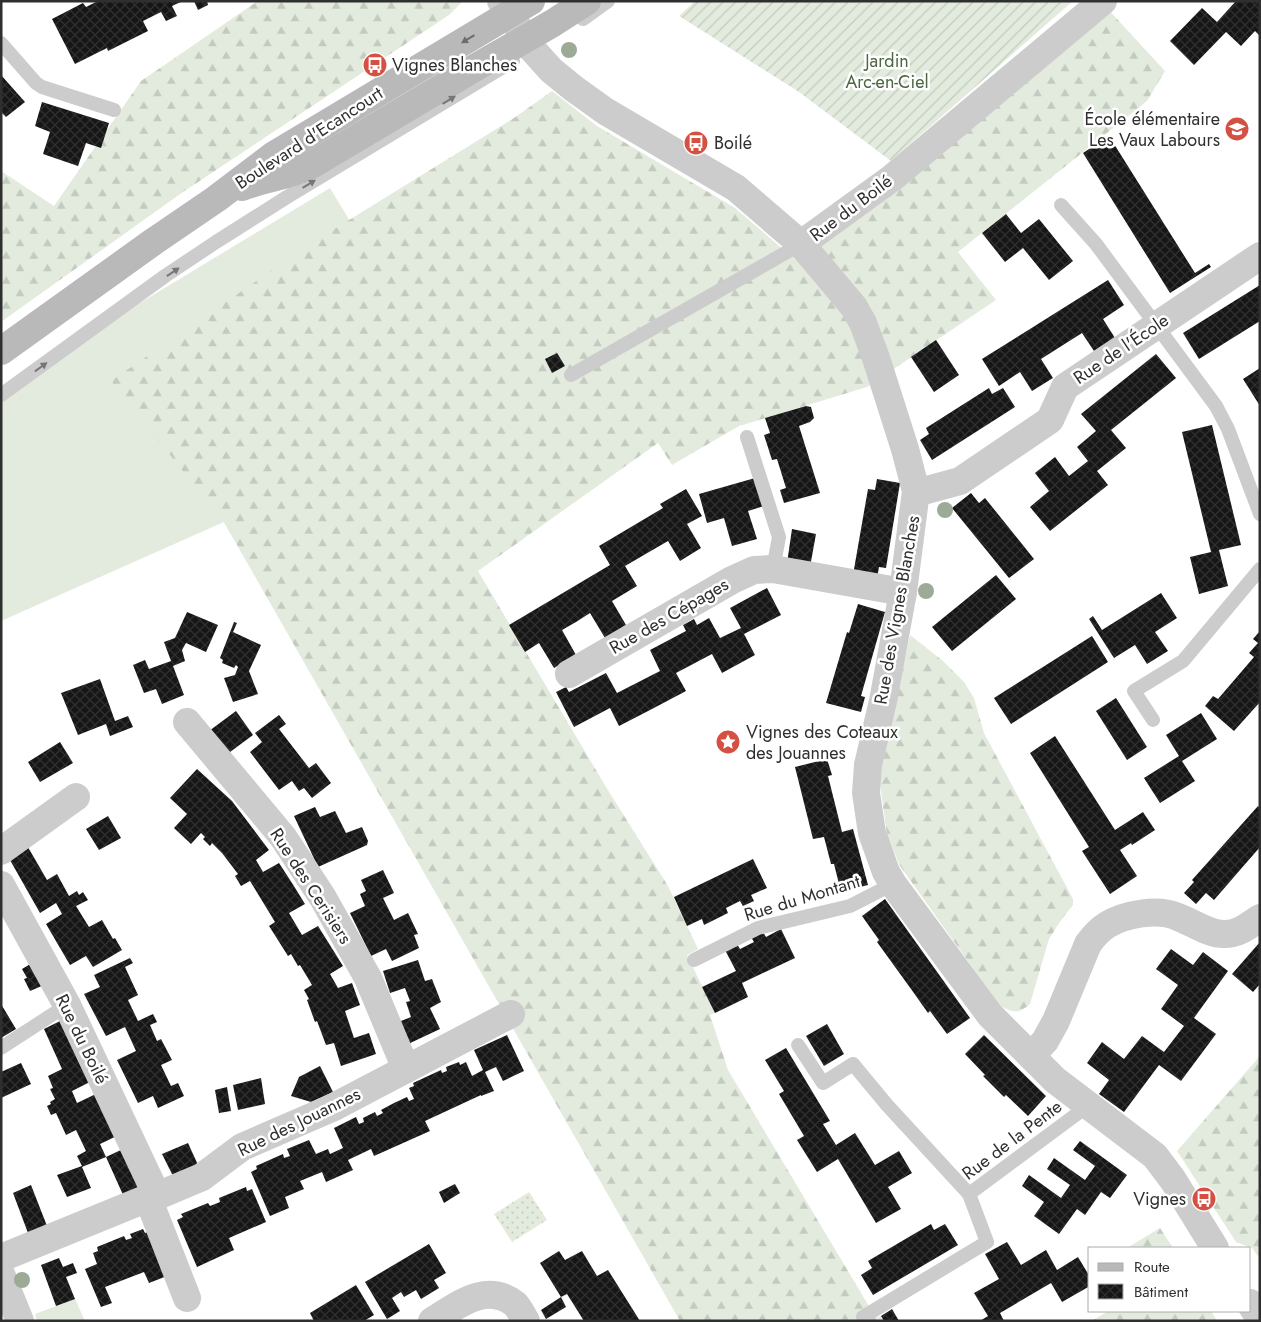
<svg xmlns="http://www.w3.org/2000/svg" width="1261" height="1322" font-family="Jost,sans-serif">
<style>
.grass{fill:#e3ebde}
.forest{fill:url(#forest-firs)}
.park{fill:url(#park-dots)}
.garden{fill:url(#garden-furrows)}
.building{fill:url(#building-cross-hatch)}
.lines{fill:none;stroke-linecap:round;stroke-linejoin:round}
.lane{stroke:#ccc;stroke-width:14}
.street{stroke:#ccc;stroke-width:28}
.secondary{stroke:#b9b9b9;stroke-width:28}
.tree{fill:#9dab96}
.oneway{fill:#6d6d6d}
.oneway2{fill:#767676}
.labels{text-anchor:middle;stroke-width:5;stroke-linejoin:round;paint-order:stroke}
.park-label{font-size:18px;fill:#4c6641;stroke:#fff}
.poi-label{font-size:18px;fill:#2f2f2f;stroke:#fff;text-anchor:start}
.street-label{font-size:18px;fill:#2f2f2f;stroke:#fff}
</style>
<defs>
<pattern id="forest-firs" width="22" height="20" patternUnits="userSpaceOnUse" patternTransform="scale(1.25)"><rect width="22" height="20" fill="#e3ebde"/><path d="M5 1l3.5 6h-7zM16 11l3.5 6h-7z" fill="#c3cabf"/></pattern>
<pattern id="park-dots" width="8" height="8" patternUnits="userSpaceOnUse" patternTransform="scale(1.25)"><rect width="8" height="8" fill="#e3ebde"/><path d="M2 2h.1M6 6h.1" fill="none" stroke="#c3cabf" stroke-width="1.8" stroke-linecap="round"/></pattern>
<pattern id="garden-furrows" width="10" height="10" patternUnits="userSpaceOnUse" patternTransform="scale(1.25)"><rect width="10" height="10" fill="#e3ebde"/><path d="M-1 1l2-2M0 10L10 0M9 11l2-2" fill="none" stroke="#c3cabf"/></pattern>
<pattern id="building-cross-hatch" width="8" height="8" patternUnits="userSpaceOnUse" patternTransform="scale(1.25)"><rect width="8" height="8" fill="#161616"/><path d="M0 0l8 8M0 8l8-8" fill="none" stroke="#303030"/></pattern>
</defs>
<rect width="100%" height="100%" fill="#fff"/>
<g class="grass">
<path d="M330,188L467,414L1,621V387Z"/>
<path d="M75,1299L85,1321H37L35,1314Z"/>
</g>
<g class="forest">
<path d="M258,1H463L449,15L183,192L1,322V171L54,206L141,81Z"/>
<path d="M1106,7L1165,71L1147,101L958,252L996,300L867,387L739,426L672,465L658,443L478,571L606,787L668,886L698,949L687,955L715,1013L710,1015L728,1070L876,1318L881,1316L884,1321H680L225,524L111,381L307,246L514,118L552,91L597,126L735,208L791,256Z"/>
<path d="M910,635L943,661L964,682L974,698L984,733L1073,899V905L1061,920L1049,939L1030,1004C1018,1015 1013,1012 1000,1006L900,866L887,835L880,784L884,745Z"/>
<path d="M1260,1056V1259L1252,1248L1236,1242L1177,1151Z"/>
<path d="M1160,1228L1173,1248H1127Z"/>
<path d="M1108,1311H1211L1217,1321H1092Z"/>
</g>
<path class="park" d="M529,1192L547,1220L512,1242L494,1214Z"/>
<path class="garden" d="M695,1H1073L891,161L799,92L679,16Z"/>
<g class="building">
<path d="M98,1H183L172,6L177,16L166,21L161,12L143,21L148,31L108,51L107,48L75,64L52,19L83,3L86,7Z"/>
<path d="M194,1H207L208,5L198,10Z"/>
<path d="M1236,1H1260V36L1255,31L1241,46L1226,32L1194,65L1170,41L1202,8L1217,22Z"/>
<path d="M1,75L25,102L6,117L1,112Z"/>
<path d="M42,102L109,123L101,148L86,143L78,166L43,154L50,132L35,126Z"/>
<path d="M1109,136L1195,273L1209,264L1211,267L1170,293L1083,153Z"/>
<path d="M1006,214L1021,233L1039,219L1073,261L1049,280L1023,248L1005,262L982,233Z"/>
<path d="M1108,280L1124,305L1103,319L1115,338L1094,351L1082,333L1041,359L1053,378L1032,391L1020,372L999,386L982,359Z"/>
<path d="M1260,285V321L1199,359L1183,333Z"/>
<path d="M936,340L959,375L934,392L911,357Z"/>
<path d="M557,353L565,366L552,373L545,359Z"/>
<path d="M1156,354L1176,378L1111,430L1126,448L1097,471L1108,485L1050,531L1030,507L1049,491L1035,473L1055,457L1069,476L1088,461L1077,447L1096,431L1081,414Z"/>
<path d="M1260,368V406L1243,379Z"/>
<path d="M989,388L992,394L1003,388L1015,407L932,460L920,440L929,434L926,428Z"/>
<path d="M806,406L811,407L814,418L810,422L799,426L820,493L784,503L780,490L786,488L777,459L772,460L764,435L770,433L765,418Z"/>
<path d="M1212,425L1241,545L1219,550L1228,586L1199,594L1190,557L1211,552L1182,432Z"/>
<path d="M755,478L764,506L748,511L757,539L732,546L724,518L707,523L699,494Z"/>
<path d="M877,479L900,483L886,568L879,567L877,579L853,575L868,489L875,490Z"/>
<path d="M686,489L702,516L687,524L701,548L680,561L668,541L625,566L637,586L612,601L626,625L605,638L590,613L576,622L562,630L576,655L554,668L539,643L525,652L509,625L610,565L599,546L663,508L660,504Z"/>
<path d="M971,493L979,503L985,498L1034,559L1009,578L952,508Z"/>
<path d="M792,529L816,534L810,567L787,563Z"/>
<path d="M996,575L1016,599L952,651L932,627Z"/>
<path d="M767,588L781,615L744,634L755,655L722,673L712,654L676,673L686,691L652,709L619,726L610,708L574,727L556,692L566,687L569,692L606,673L617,693L660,671L650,650L686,631L683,625L694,619L697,625L709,618L720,638L741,628L730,608Z"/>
<path d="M1161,593L1177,618L1155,632L1168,651L1147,664L1135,645L1114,658L1089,619L1093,616L1102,630Z"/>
<path d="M858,604L885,612L861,696L865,697L861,712L826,703L847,632L849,633Z"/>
<path d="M187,612L218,625L206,652L186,643L182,650L185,661L173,666L184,695L162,704L156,689L144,693L133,665L145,660L149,669L171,661L164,642L175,638Z"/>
<path d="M234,622L237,623L233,632L261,645L249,671L258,694L233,702L224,678L235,675L238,667L236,665L234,668L222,663L223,660L220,658Z"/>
<path d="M1260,631V702L1234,731L1205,706L1213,696L1218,699L1254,657L1249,653L1258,643L1253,639Z"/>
<path d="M1092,636L1108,662L1011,724L994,698Z"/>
<path d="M100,679L115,721L128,716L133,727L110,736L106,724L78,735L61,693Z"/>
<path d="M1116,698L1147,747L1127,760L1096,711Z"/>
<path d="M236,711L253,735L226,755L209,731Z"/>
<path d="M1201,713L1217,739L1182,761L1195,781L1160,803L1144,778L1179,756L1166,735Z"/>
<path d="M279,715L286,724L279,729L309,768L316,763L331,783L312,798L304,788L299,791L292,781L279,790L250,752L262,742L255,733Z"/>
<path d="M1055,736L1115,830L1143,812L1155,830L1132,845L1131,843L1120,850L1137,876L1110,894L1082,851L1089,847L1030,753Z"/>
<path d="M60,742L73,763L40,782L28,762Z"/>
<path d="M827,759L832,775L828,776L842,832L853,829L868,885L841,892L834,864H831L824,837L813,839L795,767Z"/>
<path d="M197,769L232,801L269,850L256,860L263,872L279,863L292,883L305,904L289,913L302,935L318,926L343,966L330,974L338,988L352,983L360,1005L345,1011L354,1038L369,1033L376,1054L341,1066L334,1043L326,1045L317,1021L315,1022L307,1000L309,999L304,990L312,985L300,965L298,966L291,954L288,956L276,937L269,926L275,922L250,881L241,886L235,876L238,874L222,853L212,843L210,846L203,839L205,837L201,833L191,844L174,828L187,814L170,798Z"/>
<path d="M1258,806L1260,808V847L1214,900L1206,893L1196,904L1184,893L1194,882L1192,880Z"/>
<path d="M315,807L320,817L335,811L346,833L362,827L368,841L367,845L318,867L294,816Z"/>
<path d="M108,816L121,838L99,850L86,829Z"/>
<path d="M25,842L47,880L57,874L69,896L77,891L79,895L83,892L88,900L76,906L89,927L102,920L113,939L115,938L122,950L93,967L86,956L70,965L46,924L62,914L56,903L40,913L6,853Z"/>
<path d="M753,859L767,888L751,895L754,901L743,906L740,901L726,908L728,913L704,925L702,919L687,926L674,897Z"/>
<path d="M383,870L394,893L383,898L394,920L408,913L418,934L414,935L419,948L392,961L386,949L371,956L350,913L365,906L360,894L366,891L361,880Z"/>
<path d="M885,899L970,1018L947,1034L930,1011L928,1013L911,989L877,942L879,940L862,916Z"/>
<path d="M781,929L795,958L742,983L748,997L715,1013L702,987L736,971L725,950L737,944L740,949L754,942L751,937L763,932L766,937Z"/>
<path d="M1260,942V984L1253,992L1232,974Z"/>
<path d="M1171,949L1193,965L1203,952L1228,971L1194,1018L1216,1034L1181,1081L1159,1065L1124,1112L1099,1094L1109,1080L1087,1063L1102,1042L1124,1059L1142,1036L1164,1052L1184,1026L1161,1009L1178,985L1156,969Z"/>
<path d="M130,958L133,963L125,967L138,995L128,1000L138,1021L153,1014L157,1022L150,1025L157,1041L161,1039L172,1060L161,1065L171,1086L178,1083L184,1096L158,1108L153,1096L138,1103L117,1060L136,1051L125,1027L106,1036L84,994L100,987L94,975Z"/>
<path d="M418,960L425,981L432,979L441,1002L430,1008L440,1029L406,1045L396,1023L411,1017L406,1002L410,1001L405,988L390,993L383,971Z"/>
<path d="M32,963L44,985L30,991L24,979L27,978L22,969Z"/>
<path d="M1,1004L16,1029L1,1038Z"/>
<path d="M62,1020L92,1081L72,1091L77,1103L98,1093L119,1135L100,1144L106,1157L125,1148L143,1188L124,1197L106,1157L82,1167L91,1188L67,1197L57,1175L82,1166L77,1156L86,1151L76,1130L66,1135L56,1113L51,1115L47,1106L51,1104L50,1102L55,1099L50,1089L53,1088L48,1076L62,1069L44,1029Z"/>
<path d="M827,1024L844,1054L824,1066L806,1036Z"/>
<path d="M507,1035L524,1071L503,1081L496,1067L485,1072L494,1091L481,1096V1095L425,1121L430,1131L374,1156L371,1149L348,1160L353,1170L326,1182L322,1172L300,1181L304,1189L285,1197L289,1208L270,1216L251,1172L257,1169L256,1166L283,1154L284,1158L290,1156L287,1149L309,1140L316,1154L328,1149L330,1154L343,1148L334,1128L356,1117L359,1124L364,1122L363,1118L375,1112L377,1116L383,1113L381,1110L394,1103L407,1097L409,1101L414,1099L409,1088L414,1086L413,1083L441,1070L442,1073L447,1071L446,1067L459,1062L460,1065L466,1062L472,1076L483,1070L474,1050Z"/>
<path d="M984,1035L1046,1096L1028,1116L1006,1095L1004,1097L983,1076L985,1075L965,1054Z"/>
<path d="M786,1048L830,1121L823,1124L836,1145L855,1133L875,1165L899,1151L912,1173L888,1187L901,1209L876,1223L838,1159L817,1172L797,1140L804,1136L779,1094L784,1091L765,1060Z"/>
<path d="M21,1063L31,1084L1,1098V1072Z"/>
<path d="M320,1066L333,1092L311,1102L291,1096L299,1077Z"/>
<path d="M261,1078L265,1104L238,1110L233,1085Z"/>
<path d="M227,1087L231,1111L219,1113L215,1090Z"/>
<path d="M1080,1141L1127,1175L1110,1198L1101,1192L1085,1215L1077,1209L1059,1234L1034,1216L1044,1202L1022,1186L1029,1175L1061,1198L1070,1185L1047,1169L1054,1158L1085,1180L1095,1166L1073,1150Z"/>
<path d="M188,1143L198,1165L173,1176L162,1154Z"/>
<path d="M455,1184L460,1193L444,1203L439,1192Z"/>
<path d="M31,1185L47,1226L28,1233L13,1193Z"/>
<path d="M246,1187L247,1191L252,1189L266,1222L229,1238L234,1250L197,1267L177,1220L183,1217L181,1214L208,1203L210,1206L220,1202L219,1198Z"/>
<path d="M931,1224L934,1230L945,1224L958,1245L873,1295L861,1275L872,1268L868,1261Z"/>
<path d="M143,1229L145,1233L151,1231L167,1276L149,1283L144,1272L105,1287L112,1303L101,1307L85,1269L97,1264L93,1253L98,1251L97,1247L124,1236L126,1240L132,1238L130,1234Z"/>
<path d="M1007,1242L1021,1265L1046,1250L1057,1270L1078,1257L1090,1277V1286L1062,1302L1051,1283L1000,1313L1004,1321H980L988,1316L974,1293L999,1279L985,1254Z"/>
<path d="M429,1244L446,1273L434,1280L439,1288L421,1299L416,1290L404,1297L401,1292L392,1298L400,1311L387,1319L365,1282Z"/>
<path d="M559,1251L565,1260L582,1251L597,1276L608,1270L640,1321H584L567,1294L561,1297L540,1263Z"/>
<path d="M59,1258L63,1267L73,1263L77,1273L66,1277L75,1299L56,1306L41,1265Z"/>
<path d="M356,1285L374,1315L364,1321H314L310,1313Z"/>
<path d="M561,1297L566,1307L546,1319L541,1310Z"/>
<path d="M892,1309L899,1321H884L881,1316Z"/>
</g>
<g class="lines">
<g class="lane">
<path d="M583,19L608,1"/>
<path d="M1,43L36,83L42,87L114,110"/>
<path d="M1061,205L1096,244L1216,406L1228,429L1260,514"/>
<path d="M571,375L801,244"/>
<path d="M1,395L165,276L216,242L287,197L513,61"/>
<path d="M747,437L779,537L773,569"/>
<path d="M1153,720L1134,691L1183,661L1260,569"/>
<path d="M694,960L758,928L850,906L893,884"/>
<path d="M798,1045L823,1083L853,1064L887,1105L969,1194"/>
<path d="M1,1048L67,1005"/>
<path d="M863,1317L987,1242L969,1194L1089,1105"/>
</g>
<g class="street">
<path d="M501,1L533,50L551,70L573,88L605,111L736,188L801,244L854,307L863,323L876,358L905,449L916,491L903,592L883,701L868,765L866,793L872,833L886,872L893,884L990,1015L1055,1080L1155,1156L1173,1180L1215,1248"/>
<path d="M801,244L892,178L1103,1"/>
<path d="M916,491L927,490L960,481L1050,420L1065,387L1260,256"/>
<path d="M569,674L732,580L754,570L773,569L903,592"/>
<path d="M187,722L283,837L323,898L368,978L406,1069"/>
<path d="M1,851L76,797"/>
<path d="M1,885L67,1005L157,1196"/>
<path d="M1031,1056L1045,1041L1056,1021L1088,944C1093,937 1099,930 1107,925C1125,914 1158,908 1178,917C1192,922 1210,935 1225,934C1239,934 1249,925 1260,918"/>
<path d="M148,1198L187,1298"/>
<path d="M1,1258L148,1198L157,1196L202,1177L242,1147L332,1108L511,1014"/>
<path d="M1,1274L20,1321"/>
<path d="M1250,1303L1260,1319"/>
<path d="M432,1321C457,1306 486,1281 515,1304C519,1308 523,1316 526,1321"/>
</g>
<g class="secondary">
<path d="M242,187C265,178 291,176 313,164L471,70L553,23L587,1"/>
<path d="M1,351L153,242L216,199L274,155L531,1"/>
</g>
</g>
<g class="tree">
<circle cx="569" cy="50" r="8"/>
<circle cx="945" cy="510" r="8"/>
<circle cx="926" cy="591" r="8"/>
<circle cx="22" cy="1280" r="8"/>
</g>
<defs><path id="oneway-solid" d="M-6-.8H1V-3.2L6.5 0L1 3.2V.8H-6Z" transform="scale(1.25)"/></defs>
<use class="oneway" href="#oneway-solid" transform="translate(468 39) rotate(149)"/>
<g class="oneway2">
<use href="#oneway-solid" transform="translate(449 100) rotate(-31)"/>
<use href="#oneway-solid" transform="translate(309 184) rotate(-31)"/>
<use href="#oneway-solid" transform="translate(173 272) rotate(-34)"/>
<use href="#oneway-solid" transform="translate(41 367) rotate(-36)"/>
</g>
<defs>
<symbol id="bus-disc" viewBox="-11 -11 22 22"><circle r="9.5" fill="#d45043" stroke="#fff"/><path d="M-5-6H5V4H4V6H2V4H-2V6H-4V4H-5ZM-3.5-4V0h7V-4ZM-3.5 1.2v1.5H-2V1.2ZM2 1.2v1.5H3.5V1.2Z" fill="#fff"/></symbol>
<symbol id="school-disc" viewBox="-11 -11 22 22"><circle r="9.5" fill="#d45043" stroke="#fff"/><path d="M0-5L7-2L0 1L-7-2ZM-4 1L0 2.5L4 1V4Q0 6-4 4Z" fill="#fff"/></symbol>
<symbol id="sight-disc" viewBox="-11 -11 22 22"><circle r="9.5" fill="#d45043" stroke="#fff"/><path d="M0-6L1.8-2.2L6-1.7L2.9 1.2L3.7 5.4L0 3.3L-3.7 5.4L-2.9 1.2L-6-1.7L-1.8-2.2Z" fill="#fff"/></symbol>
</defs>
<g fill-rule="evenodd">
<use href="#bus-disc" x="361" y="51" width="28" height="28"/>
<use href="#school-disc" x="1223" y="115" width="28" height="28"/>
<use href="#bus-disc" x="682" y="129" width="28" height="28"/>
<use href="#sight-disc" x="714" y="728" width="28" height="28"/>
<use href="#bus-disc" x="1190" y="1185" width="28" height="28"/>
</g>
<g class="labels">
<g class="park-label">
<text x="887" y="67">Jardin<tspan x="887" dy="21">Arc-en-Ciel</tspan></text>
</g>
<g class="poi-label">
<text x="392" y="71">Vignes Blanches</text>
<text x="1220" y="125" text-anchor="end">École élémentaire<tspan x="1220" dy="21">Les Vaux Labours</tspan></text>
<text x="714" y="149">Boilé</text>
<text x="746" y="738">Vignes des Coteaux<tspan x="746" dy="21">des Jouannes</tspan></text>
<text x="1186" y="1205" text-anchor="end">Vignes</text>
</g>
<g class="street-label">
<text transform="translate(309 138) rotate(-33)" y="6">Boulevard d'Ecancourt</text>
<text transform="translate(851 208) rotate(-37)" y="6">Rue du Boilé</text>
<text transform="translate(1121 349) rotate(-34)" y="6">Rue de l'École</text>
<text transform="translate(897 610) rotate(-80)" y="6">Rue des Vignes Blanches</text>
<text transform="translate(669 616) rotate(-30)" y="6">Rue des Cépages</text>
<text transform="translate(311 886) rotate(57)" y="6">Rue des Cerisiers</text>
<text transform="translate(802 898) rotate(-17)" y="6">Rue du Montant</text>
<text transform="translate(82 1039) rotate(64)" y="6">Rue du Boilé</text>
<text transform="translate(299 1122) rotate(-26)" y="6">Rue des Jouannes</text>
<text transform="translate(1012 1140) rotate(-37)" y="6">Rue de la Pente</text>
</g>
</g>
<rect width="1261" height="1322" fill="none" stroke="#2f2f2f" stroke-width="5"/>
<rect x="1088" y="1247" width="162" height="65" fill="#ffffff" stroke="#acacac"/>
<rect x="1098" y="1263" width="25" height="8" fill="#b9b9b9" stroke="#acacac"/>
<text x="1134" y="1272" font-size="15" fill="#2f2f2f">Route</text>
<rect x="1098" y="1284" width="25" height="15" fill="url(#building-cross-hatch)" stroke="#acacac"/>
<text x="1134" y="1297" font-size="15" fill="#2f2f2f">Bâtiment</text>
</svg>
